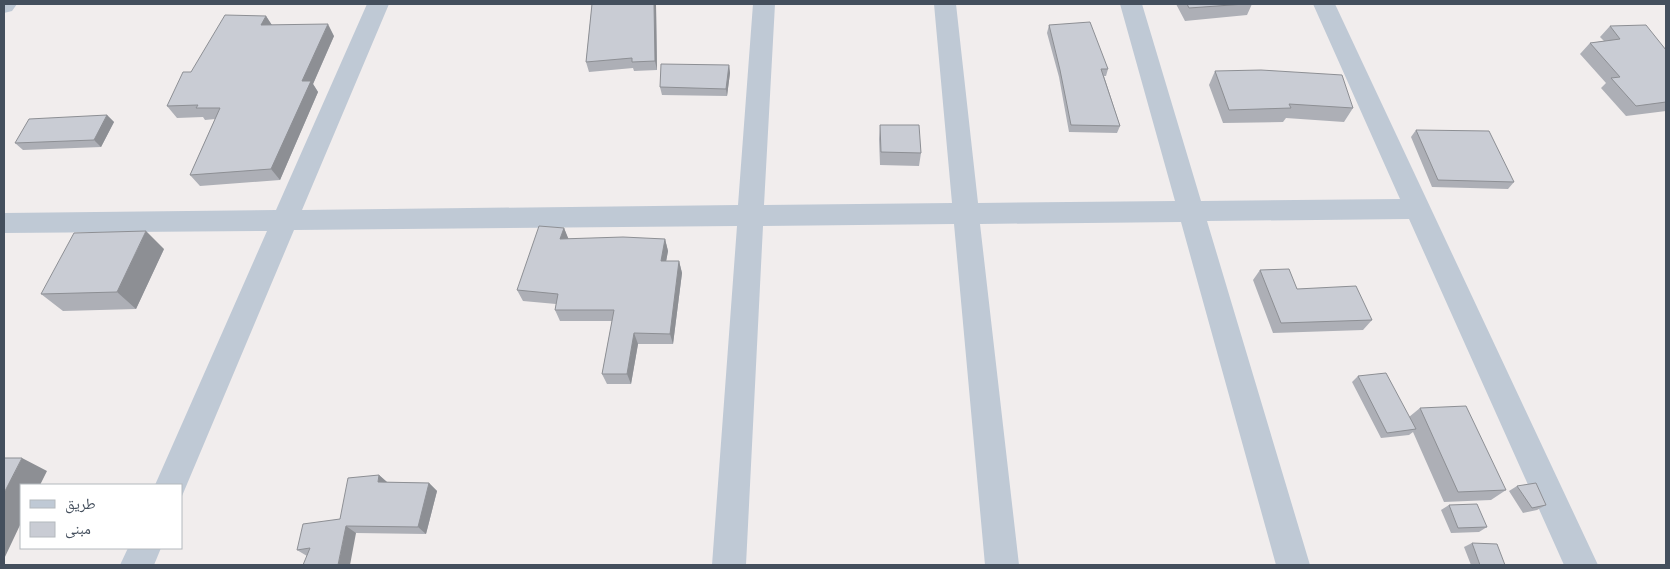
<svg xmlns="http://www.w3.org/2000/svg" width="1670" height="569" viewBox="0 0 1670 569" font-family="'PT Sans','Noto Naskh Arabic',sans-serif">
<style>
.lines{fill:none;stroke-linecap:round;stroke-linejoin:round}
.street{fill:#bfc9d5;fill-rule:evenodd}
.wall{fill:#adafb6}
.shaded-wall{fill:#8d8f94}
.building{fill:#c9ccd4;stroke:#8d8f94}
</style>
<rect width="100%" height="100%" fill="#f1eded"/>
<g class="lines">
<!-- street -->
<path class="street" d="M4,4H17L12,11L4,13Z
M367,4H389L302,210L738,205L753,4H775L764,205L952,203L934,4H956L978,203L1175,201L1120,4H1142L1201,201L1400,199L1313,4H1335L1598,565H1564L1409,219L1207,221L1310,565H1276L1181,222L980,224L1019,565H985L954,224L763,226L746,565H712L737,226L294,230L182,496L181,485H155L267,231L4,233V213L276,210Z
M128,548H161L154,565H120Z"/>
</g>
<!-- wall -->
<path class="wall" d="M592,4H662V5H656L657,70L634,71L633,68L589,72L586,62Z
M1176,4H1252L1247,15L1185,21Z
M266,16L272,25L334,36L313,84L318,92L280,180L200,186L190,175L215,119L205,120L203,117L177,118L167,106L191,72Z
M1049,25L1108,69L1106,76H1104L1120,126L1117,133L1069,132L1059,77L1047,33Z
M1610,26L1666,50V111L1626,116L1601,88L1606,83L1580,54L1590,43L1604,41L1600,37Z
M729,65L730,73L727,96L662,95L660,87Z
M1215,71L1353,108L1344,122L1286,118L1283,122L1223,123L1209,85Z
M107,115L114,122L101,147L23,150L15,143Z
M880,125L921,153L919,166L880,165L879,139Z
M1416,130L1514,182L1508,189L1432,187L1411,137Z
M564,228L568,239H665L668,251L666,261H679L682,273L673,344H638L631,384H607L602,374L612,321H560L555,310L556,304L523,301L517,290Z
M164,249L136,309L63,311L41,294Z
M1260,270L1297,289L1372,320L1363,330L1273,333L1253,280Z
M1358,376L1409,417L1420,408L1506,490L1491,500L1444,502L1413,432L1409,435L1381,438L1352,382Z
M379,475L387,482L429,483L437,491L426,534L356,533L307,556L297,550L340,519Z
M1517,486L1546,505L1537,510L1523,513L1509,491Z
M1449,505L1487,527L1479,532L1451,533L1441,510Z
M1472,543L1505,565H1471L1464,547Z"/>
<!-- shaded-wall -->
<path class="shaded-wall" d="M654,4H655L656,5L657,70L655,61Z
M266,16L273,27L261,25Z
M328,24L334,36L313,84L318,92L280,180L271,169L302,81Z
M729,65L730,73L727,96L726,89Z
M107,115L114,122L101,147L94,140Z
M564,228L569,240L560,239Z
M146,231L164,249L136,309L117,292Z
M665,239L668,251L664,273L661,261Z
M679,261L682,273L673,344L670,334Z
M634,333L638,344L631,384L627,374Z
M22,458L47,471L40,485H21V523L4,559V493Z
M379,475L388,483L378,482Z
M429,483L437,491L426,534L418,527Z
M346,526L356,533L350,565H338Z"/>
<!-- building -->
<path class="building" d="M592,4H654L655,61L632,62V58L586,62Z
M1187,4H1245L1189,8Z
M225,15L266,16L261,25L328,24L302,81H311L271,169L190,175L220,108H196L198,105L167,106L183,72H191Z
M1090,22L1108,69H1101L1120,126L1071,125L1060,70L1049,25Z
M1646,25L1666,50V102L1636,106L1611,78L1620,77L1590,43L1620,39L1610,26Z
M661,64L729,65L726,89L660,87Z
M1261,70L1342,75L1353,108L1289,104L1291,108L1229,110L1215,71Z
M107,115L94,140L15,143L29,119Z
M880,125H919L921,153L881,152Z
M1416,130L1489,131L1514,182L1438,180Z
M539,226L564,228L560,239L623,237L665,239L661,261H679L670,334L634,333L627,374H602L614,310H555L558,294L517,290Z
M146,231L117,292L41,294L74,233Z
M1289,269L1297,289L1356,286L1372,320L1281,323L1260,270Z
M1386,373L1416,429L1387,433L1358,376Z
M1466,406L1506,490L1458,492L1420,408Z
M4,458H22L4,493Z
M379,475L378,482L429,483L418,527L346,526L338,565H303L310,548L297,550L303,524L340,519L348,478Z
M1536,483L1546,505L1532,508L1517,486Z
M1477,504L1487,527L1458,528L1449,505Z
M1472,543L1497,544L1505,565H1480Z"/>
<!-- border -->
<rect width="1670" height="569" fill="none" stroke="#444f5d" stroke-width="10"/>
<!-- legend -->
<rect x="20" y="484" width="162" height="65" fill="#ffffff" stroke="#b4b9be"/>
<rect x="30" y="500" width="25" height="8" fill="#bfc9d5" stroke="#b4b9be"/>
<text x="65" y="509" font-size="15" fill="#444f5d">طريق</text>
<rect x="30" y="522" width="25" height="15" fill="#c9ccd4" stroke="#b4b9be"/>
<text x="65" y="534" font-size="15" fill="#444f5d">مبنى</text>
</svg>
